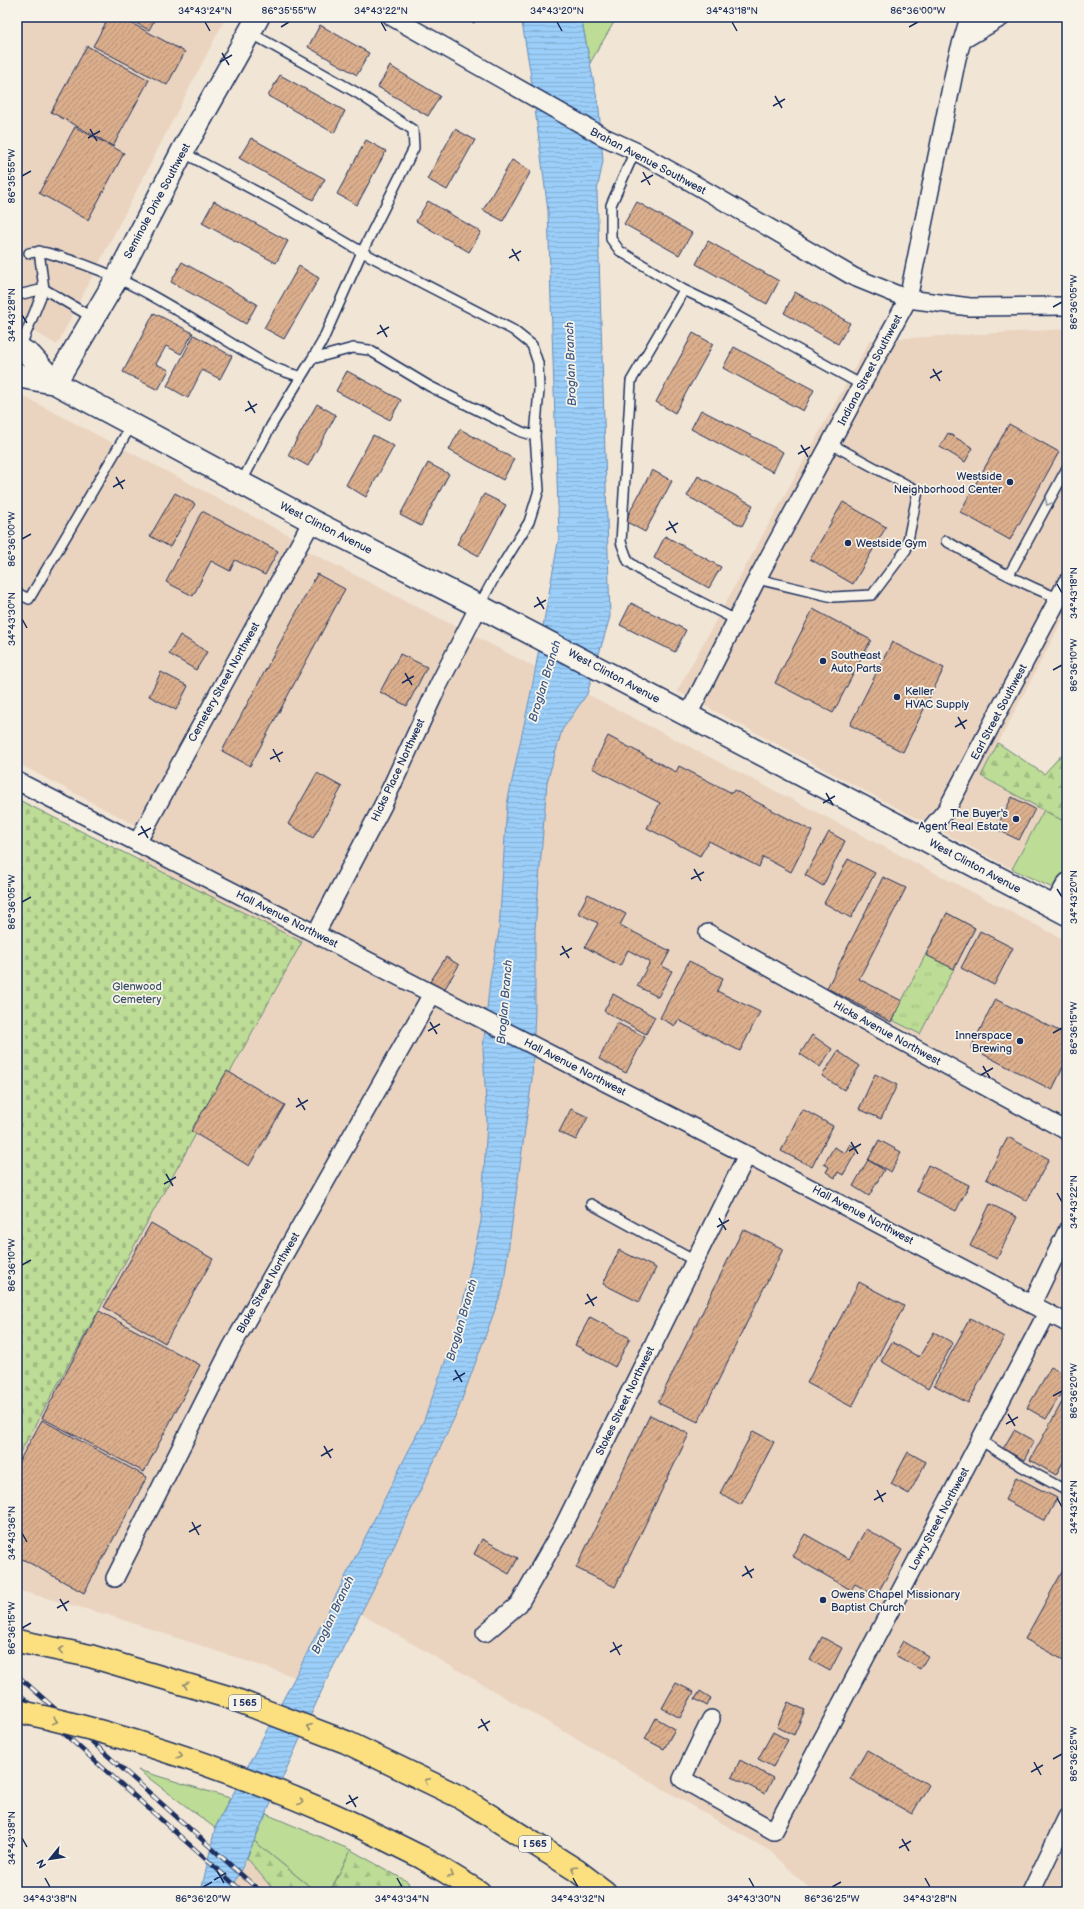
<svg xmlns="http://www.w3.org/2000/svg" width="1084" height="1909" viewBox="0 0 1084 1909" font-family="'Balsamiq Sans',sans-serif">
<style>
.built{fill:#ead4c0}
.grass{fill:#bddc95;stroke:#6c867a}
.forest{fill:url(#forest-firs);stroke:#6c867a}
.cemetery{fill:url(#cemetery-stones);stroke:#6c867a}
.park{fill:url(#park-tufts);stroke:#6c867a}
.water{fill:url(#water-rules);stroke:#688eba}
.building{fill:url(#building-hatch);stroke:#1b2f5e}
.lines{fill:none;stroke-linecap:round;stroke-linejoin:round}
.lane-casing{stroke:#1b2f5e;stroke-width:12}
.street-casing{stroke:#1b2f5e;stroke-width:20}
.secondary-casing{stroke:#1b2f5e;stroke-width:25}
.highway-casing{stroke:#1b2f5e;stroke-width:25}
.lane{stroke:#f7f3e8;stroke-width:9}
.street{stroke:#f7f3e8;stroke-width:17}
.secondary{stroke:#f7f3e8;stroke-width:22}
.highway{stroke:#fce080;stroke-width:22}
.rail-casing{stroke:#1b2f5e;stroke-width:4.5}
.rail{stroke:#f7f3e8;stroke-width:3;stroke-dasharray:9;stroke-linecap:butt}
.highway-bridge-casing{stroke:#1b2f5e;stroke-width:25;stroke-linecap:butt}
.highway-bridge{stroke:#fce080;stroke-width:22}
.oneway{stroke:#8991a3}
.oneway2{stroke:#8c886f}
.ticks{fill:none;stroke:#1b2f5e;stroke-width:1.5}
.poi-dot{fill:#1b2f5e;stroke:#f7f3e8;stroke-width:1.5}
.labels{text-anchor:middle;dominant-baseline:central;stroke-width:3.5;stroke-linejoin:round;paint-order:stroke}
.shield{fill:#f7f3e8;stroke:#5d6a87;stroke-width:1}
.shield-label{font-size:10px;font-weight:bold;fill:#1b2f5e}
.street-label{font-size:11px;fill:#1b2f5e;stroke:#f7f3e8}
.poi-label{font-size:11px;fill:#1b2f5e;stroke:#f7f3e8;text-anchor:start}
.park-label{font-size:11px;fill:#3b5269;stroke:#f7f3e8}
.water-label{font-size:12px;font-style:italic;fill:#3b5784;stroke:#f7f3e8}
.neatline{fill:none;stroke:#1b2f5e;stroke-width:1.5}
.ticks-label{font-size:10px;text-anchor:middle;fill:#1b2f5e}
</style>
<defs>
<pattern id="forest-firs" width="22" height="20" patternUnits="userSpaceOnUse"><rect width="22" height="20" fill="#bddc95"/><path d="M5 1l3.5 6h-7zM16 11l3.5 6h-7z" fill="#a2bd83"/></pattern>
<pattern id="cemetery-stones" width="16" height="16" patternUnits="userSpaceOnUse"><rect width="16" height="16" fill="#bddc95"/><path d="M2 7V4a2 2 0 0 1 4 0v3zM10 15v-3a2 2 0 0 1 4 0v3z" fill="#a2bd83"/></pattern>
<pattern id="park-tufts" width="24" height="20" patternUnits="userSpaceOnUse"><rect width="24" height="20" fill="#bddc95"/><path d="M3 7l-1-3M5 7V3M7 7l1-3M15 17l-1-3M17 17v-4M19 17l1-3" fill="none" stroke="#a2bd83"/></pattern>
<pattern id="water-rules" width="6" height="5" patternUnits="userSpaceOnUse"><rect width="6" height="5" fill="#9bcef8"/><path d="M0 2.5h6" fill="none" stroke="#85b1d7"/></pattern>
<pattern id="building-hatch" width="6" height="6" patternUnits="userSpaceOnUse"><rect width="6" height="6" fill="#dbae8c"/><path d="M-1 1l2-2M0 6l6-6M5 7l2-2" fill="none" stroke="#b18e76"/></pattern>
</defs>
<rect width="100%" height="100%" fill="#f1e5d6"/>
<filter id="ink" filterUnits="userSpaceOnUse"><feTurbulence type="fractalNoise" baseFrequency=".025" numOctaves="2"/><feDisplacementMap in="SourceGraphic" scale="8" xChannelSelector="R" yChannelSelector="G"/><feConvolveMatrix kernelMatrix="1 2 1 2 8 2 1 2 1" color-interpolation-filters="sRGB"/></filter>
<g filter="url(#ink)">
<!-- built -->
<path class="built" d="M17,17H226L57,345L17,321Z
M1067,329V611L981,776L1044,810L1012,869L677,691L870,340Z
M17,393L296,539L135,825L17,763Z
M306,550L535,667L507,804L499,931L490,979L483,1049L487,1122L481,1221L457,1329L424,1420L295,1677L108,1615L17,1590V1458L302,942L138,860Z
M587,694L1067,941V1892H813L770,1851L361,1614L458,1410L503,1288L532,1079L535,1010V929L547,782L562,730Z
M247,1858L275,1892H231Z"/>
<!-- grass -->
<path class="grass" d="M581,17H617L590,63Z
M1044,810L1067,823V880L1061,892L1012,869Z
M138,1770L230,1798L215,1828Z
M266,1814L351,1850L330,1892L314,1890L254,1841Z"/>
<!-- forest -->
<path class="forest" d="M998,743L1044,774L1067,749V823L981,776Z
M254,1841L314,1890L327,1892H275L247,1858Z
M351,1850L408,1882L411,1892H330Z"/>
<!-- cemetery -->
<path class="cemetery" d="M17,799L302,942L17,1458Z"/>
<!-- park -->
<path class="park" d="M947,913L975,928L920,1034L892,1020Z"/>
<!-- water -->
<path class="water" d="M521,17H581L599,109L603,161L597,191L610,617L587,694L562,730L547,782L535,929V1010L532,1079L503,1288L458,1410L381,1574L327,1679L231,1892H201L215,1828L295,1677L424,1420L457,1329L481,1221L487,1122L483,1049L490,979L499,931L507,804L533,682L559,537L548,211L530,70Z"/>
<!-- building -->
<path class="building" d="M109,17H120L185,52L167,85L93,46Z
M125,17H156L149,30Z
M464,17H477L474,23Z
M320,25L369,53L357,75L308,47Z
M87,46L149,80L113,146L51,112Z
M390,66L440,96L428,116L378,87Z
M280,75L345,111L334,133L268,96Z
M75,127L124,153L88,220L39,193Z
M455,129L475,140L447,190L427,179Z
M251,138L325,179L313,200L239,158Z
M366,140L386,151L357,205L337,194Z
M512,160L531,171L503,221L483,210Z
M214,201L288,241L276,263L202,223Z
M428,201L481,232L469,252L416,221Z
M637,202L692,233L679,255L624,224Z
M708,241L779,281L767,304L696,264Z
M182,262L257,304L246,324L171,282Z
M299,266L319,278L284,339L264,328Z
M795,292L850,323L838,344L784,313Z
M154,313L193,333L181,354L166,346L156,364L169,370L158,390L123,372Z
M693,333L713,344L675,413L656,402Z
M194,335L232,356L220,379L202,370L188,398L167,386Z
M734,347L814,390L803,411L723,368Z
M347,371L401,400L390,420L336,391Z
M317,404L336,415L308,466L288,455Z
M701,410L783,452L773,472L691,429Z
M1009,424L1059,452L1010,540L960,512Z
M460,429L514,459L503,480L449,450Z
M948,433L973,448L965,462L940,447Z
M373,435L394,446L366,497L346,485Z
M428,463L449,474L421,526L400,515Z
M652,470L672,481L645,532L625,521Z
M698,476L753,505L742,526L687,496Z
M175,493L195,504L170,547L150,536Z
M484,494L506,505L479,556L457,544Z
M843,502L886,527L853,584L810,559Z
M202,511L278,551L265,575L235,560L230,571L211,561L193,596L166,582Z
M665,536L721,567L709,588L654,558Z
M317,574L345,589L250,766L222,751Z
M631,603L686,630L675,652L620,625Z
M813,609L871,640L833,713L775,683Z
M180,635L207,652L196,670L169,654Z
M892,642L944,668L903,752L850,725Z
M400,654L427,667L407,706L380,692Z
M161,672L188,686L176,710L149,696Z
M608,736L676,772L679,766L732,793L734,790L812,831L791,872L763,857L759,867L709,841L700,856L647,828L660,803L592,768Z
M317,773L342,787L313,838L288,824Z
M1012,797L1035,809L1019,840L996,829Z
M829,832L845,841L823,886L805,875Z
M848,859L875,873L851,918L824,903Z
M883,877L906,888L859,979L902,1001L891,1022L827,988Z
M588,894L626,914L620,925L670,951L662,966L672,971L658,997L637,986L650,962L628,950L620,966L585,947L598,923L578,913Z
M947,913L975,928L954,969L926,955Z
M980,931L1013,948L994,985L961,968Z
M446,957L459,965L444,990L430,982Z
M689,961L723,978L717,991L760,1012L740,1051L678,1020L675,1026L660,1018Z
M613,994L655,1017L646,1034L604,1011Z
M995,999L1067,1035V1059L1052,1090L971,1048Z
M617,1023L645,1037L626,1073L599,1059Z
M812,1035L832,1049L820,1067L800,1054Z
M838,1051L860,1066L844,1090L822,1076Z
M227,1071L285,1105L249,1166L191,1131Z
M875,1074L897,1085L881,1119L859,1109Z
M571,1109L588,1117L576,1140L559,1132Z
M802,1109L833,1126L812,1167L781,1151Z
M1008,1137L1049,1159L1027,1201L986,1179Z
M879,1140L901,1152L891,1172L868,1160Z
M850,1144L858,1149L843,1175L838,1172L835,1178L826,1172L829,1167L824,1164L834,1147L845,1153Z
M868,1160L884,1170L869,1196L853,1186Z
M928,1165L969,1185L956,1211L916,1191Z
M990,1204L1017,1217L997,1259L970,1246Z
M151,1223L213,1259L165,1343L104,1307Z
M743,1229L783,1249L698,1422L658,1403Z
M619,1250L656,1268L639,1302L603,1284Z
M859,1282L904,1306L852,1407L807,1383Z
M99,1311L200,1365L144,1472L42,1418Z
M590,1317L630,1338L615,1367L575,1345Z
M970,1318L1004,1337L968,1403L934,1385Z
M934,1332L953,1343L928,1389L881,1361L892,1342L919,1357Z
M1051,1367L1067,1376V1383L1046,1419L1027,1408Z
M1066,1395L1067,1455L1056,1475L1030,1460Z
M650,1415L689,1434L615,1587L576,1568Z
M42,1420L147,1477L84,1593L17,1556V1465Z
M1014,1430L1034,1441L1024,1460L1003,1449Z
M753,1431L774,1442L741,1505L720,1493Z
M908,1452L926,1462L909,1494L891,1484Z
M1016,1477L1057,1498L1045,1521L1005,1500Z
M866,1529L902,1550L876,1596L855,1584L851,1590L792,1556L805,1534L849,1559Z
M482,1539L518,1558L509,1574L474,1554Z
M1067,1563V1662L1025,1639Z
M822,1637L842,1648L830,1671L810,1660Z
M903,1641L928,1656L920,1669L895,1655Z
M676,1683L694,1692L680,1718L662,1708Z
M700,1691L711,1698L707,1706L695,1699Z
M788,1702L805,1710L794,1735L777,1727Z
M656,1718L675,1729L664,1749L645,1739Z
M773,1732L788,1740L773,1767L758,1759Z
M867,1750L929,1785L912,1814L850,1779Z
M740,1760L773,1778L765,1794L732,1777Z"/>
<g class="lines">
<!-- lane casing -->
<g class="lane-casing">
<path id="lane" d="M249,32L359,94L413,130L414,148L362,252L322,342L312,359
M635,151L611,205V239L620,251L684,290L728,311L862,385
M182,152L280,204L362,252L513,330L532,345L538,363L539,390L535,436L539,490L529,522L493,580L479,606
M29,253C42,250 52,254 64,258C138,279 201,327 266,364C277,370 290,373 301,377
M684,290L631,381L621,542L628,561L644,573L736,620
M17,294L18,295L44,289L93,318
M20,348L44,289L39,251
M241,483L271,426L312,359L353,348L369,350L429,386L522,432L535,436
M946,541C983,562 1019,583 1058,598
M1009,575L1067,468
M757,579L833,597L872,595L906,550L918,491L831,444
M17,593L29,599L132,424
M591,1204L695,1261
M980,1440L1021,1466L1067,1491"/>
</g>
<!-- street casing -->
<g class="street-casing">
<path id="street" d="M392,17L604,137L635,151L689,181L854,277L908,299L970,307L1067,306
M963,40L1002,17
M688,715L757,579L908,299L957,58L968,21L967,17
M17,781L747,1155L1067,1323
M923,838L947,809L1067,582
M137,843L312,521
M1052,907L1067,882
M316,933L383,805L438,686L479,606
M708,933L865,1021L1067,1131
M1032,1304L1067,1231
M115,1578L231,1348L432,994
M485,1633L519,1604L563,1527L747,1155
M711,1719L682,1779L774,1831L1047,1313
M1031,1892L1067,1817"/>
</g>
<!-- secondary casing -->
<g class="secondary-casing">
<path id="secondary" d="M17,347L31,356L55,383
M17,374L22,377L55,383L312,521L479,606L1067,914
M55,383L117,278L182,152L258,17"/>
</g>
<!-- highway casing -->
<g class="highway-casing">
<path id="highway" d="M17,1641L90,1656L231,1698L346,1742L462,1798L576,1870L605,1892
M423,1858L479,1892"/>
</g>
<!-- lane -->
<use href="#lane" class="lane"/>
<!-- street -->
<use href="#street" class="street"/>
<!-- secondary -->
<use href="#secondary" class="secondary"/>
<!-- highway -->
<use href="#highway" class="highway"/>
<!-- rail casing -->
<g class="rail-casing">
<path id="rail" d="M17,1675L261,1892
M17,1692L243,1892"/>
</g>
<!-- rail -->
<use href="#rail" class="rail"/>
<!-- highway-bridge casing -->
<g class="highway-bridge-casing">
<path id="highway-bridge" d="M17,1711C125,1734 230,1770 330,1813C362,1827 392,1843 423,1858"/>
</g>
<!-- highway-bridge -->
<use href="#highway-bridge" class="highway-bridge"/>
</g>
<!-- one-way arrows -->
<defs><path id="oneway-chevron" d="M-2-3.5L2.5 0L-2 3.5" fill="none" stroke-width="1.6" stroke-linecap="round" stroke-linejoin="round"/></defs>
<use class="oneway" href="#oneway-chevron" transform="translate(1048 503) rotate(118)"/>
<g class="oneway2">
<use href="#oneway-chevron" transform="translate(61 1650) rotate(-168)"/>
<use href="#oneway-chevron" transform="translate(186 1685) rotate(-163)"/>
<use href="#oneway-chevron" transform="translate(55 1721) rotate(15)"/>
<use href="#oneway-chevron" transform="translate(309 1727) rotate(-158)"/>
<use href="#oneway-chevron" transform="translate(180 1755) rotate(17)"/>
<use href="#oneway-chevron" transform="translate(427 1781) rotate(-154)"/>
<use href="#oneway-chevron" transform="translate(301 1802) rotate(22)"/>
<use href="#oneway-chevron" transform="translate(574 1869) rotate(-146)"/>
<use href="#oneway-chevron" transform="translate(451 1875) rotate(31)"/>
</g>
</g>
<!-- ticks -->
<path class="ticks" d="M205,22L210,31M381,22L386,31M557,22L562,31M732,22L737,31M281,27L289,22M909,27L918,22M222,53L229,65M220,62L232,55M775,96L782,108M773,106L785,99M90,129L97,141M88,138L100,131M643,172L650,185M22,176L31,171M641,182L653,175M512,249L519,261M509,258L521,251M1053,307L1062,302M22,315L27,323M380,325L387,337M377,334L389,327M933,369L940,381M930,378L942,371M248,401L255,413M245,411L257,404M801,445L808,457M798,454L810,447M116,477L123,489M113,487L125,480M669,521L676,533M666,530L678,523M22,539L31,534M1057,584L1062,593M537,597L544,609M534,607L546,600M22,619L27,628M1053,670L1062,665M405,673L412,685M402,683L414,676M958,717L965,729M955,727L967,720M273,749L280,762M270,759L283,752M826,793L833,805M823,803L835,796M141,826L148,838M138,835L151,828M694,869L701,881M691,879L704,872M1057,889L1062,897M22,902L31,897M562,946L569,958M560,955L572,948M430,1022L437,1034M428,1031L440,1024M1053,1033L1062,1028M983,1066L990,1078M981,1075L993,1068M298,1098L305,1110M296,1107L308,1100M851,1142L858,1154M849,1151L861,1144M166,1174L173,1186M164,1184L176,1177M1057,1193L1062,1202M719,1218L726,1230M717,1227L729,1220M22,1265L31,1260M587,1294L594,1306M585,1304L597,1297M455,1370L462,1382M453,1380L465,1373M1053,1396L1062,1391M1008,1414L1015,1426M1006,1424L1018,1417M324,1446L331,1458M321,1456L333,1449M877,1490L883,1502M1057,1498L1062,1507M874,1500L886,1493M192,1522L199,1535M189,1532L201,1525M22,1533L27,1542M745,1566L752,1578M742,1576L754,1569M60,1599L67,1611M57,1608L69,1601M22,1628L31,1623M613,1642L620,1655M610,1652L622,1645M481,1719L488,1731M478,1728L490,1721M1053,1759L1062,1754M1034,1762L1041,1775M1031,1772L1043,1765M349,1795L356,1807M346,1804L358,1797M22,1838L27,1847M902,1839L909,1851M899,1848L911,1841M217,1871L224,1883M45,1878L50,1887M397,1878L402,1887M573,1878L578,1887M749,1878L754,1887M925,1878L930,1887M214,1880L226,1873M203,1887L212,1882M832,1887L841,1882"/>
<!-- markers -->
<g class="poi-dot">
<circle cx="1010" cy="482" r="4"/>
<circle cx="848" cy="543" r="4"/>
<circle cx="823" cy="661" r="4"/>
<circle cx="897" cy="697" r="4"/>
<circle cx="1016" cy="819" r="4"/>
<circle cx="1020" cy="1041" r="4"/>
<circle cx="823" cy="1600" r="4"/>
</g>
<g class="labels">
<!-- shield labels -->
<g class="shield">
<rect x="229" y="1695" width="32" height="16" rx="3"/>
<rect x="519" y="1836" width="32" height="16" rx="3"/>
</g>
<g class="shield-label">
<text x="245" y="1703">I 565</text>
<text x="535" y="1844">I 565</text>
</g>
<!-- street labels -->
<g class="street-label">
<text transform="translate(648 161) rotate(28)">Brahan Avenue Southwest</text>
<text transform="translate(157 201) rotate(-62)">Seminole Drive Southwest</text>
<text transform="translate(870 370) rotate(-62)">Indiana Street Southwest</text>
<text transform="translate(326 528) rotate(27)">West Clinton Avenue</text>
<text transform="translate(614 676) rotate(28)">West Clinton Avenue</text>
<text transform="translate(224 682) rotate(-61)">Cemetery Street Northwest</text>
<text transform="translate(999 712) rotate(-62)">Earl Street Southwest</text>
<text transform="translate(398 770) rotate(-65)">Hicks Place Northwest</text>
<text transform="translate(975 866) rotate(28)">West Clinton Avenue</text>
<text transform="translate(287 919) rotate(27)">Hall Avenue Northwest</text>
<text transform="translate(887 1033) rotate(29)">Hicks Avenue Northwest</text>
<text transform="translate(575 1067) rotate(27)">Hall Avenue Northwest</text>
<text transform="translate(863 1215) rotate(28)">Hall Avenue Northwest</text>
<text transform="translate(268 1283) rotate(-60)">Blake Street Northwest</text>
<text transform="translate(625 1401) rotate(-64)">Stokes Street Northwest</text>
<text transform="translate(939 1519) rotate(-62)">Lowry Street Northwest</text>
</g>
<!-- poi labels -->
<g class="poi-label">
<text x="1002" y="476" text-anchor="end">Westside<tspan x="1002" dy="13">Neighborhood Center</tspan></text>
<text x="856" y="543">Westside Gym</text>
<text x="831" y="655">Southeast<tspan x="831" dy="13">Auto Parts</tspan></text>
<text x="905" y="691">Keller<tspan x="905" dy="13">HVAC Supply</tspan></text>
<text x="1008" y="813" text-anchor="end">The Buyer's<tspan x="1008" dy="13">Agent Real Estate</tspan></text>
<text x="1012" y="1035" text-anchor="end">Innerspace<tspan x="1012" dy="13">Brewing</tspan></text>
<text x="831" y="1594">Owens Chapel Missionary<tspan x="831" dy="13">Baptist Church</tspan></text>
</g>
<!-- park labels -->
<g class="park-label">
<text x="137" y="986">Glenwood<tspan x="137" dy="13">Cemetery</tspan></text>
</g>
<!-- water labels -->
<g class="water-label">
<text transform="translate(571 364) rotate(-92)">Broglan Branch</text>
<text transform="translate(545 681) rotate(-73)">Broglan Branch</text>
<text transform="translate(505 1002) rotate(-85)">Broglan Branch</text>
<text transform="translate(462 1320) rotate(-74)">Broglan Branch</text>
<text transform="translate(333 1615) rotate(-65)">Broglan Branch</text>
</g>
</g>
<!-- margin -->
<rect width="1084" height="1909" fill="none" stroke="#f7f3e8" stroke-width="44"/>
<!-- north arrow -->
<g transform="translate(50 1859) rotate(240)" stroke="#f7f3e8" stroke-width="3" paint-order="stroke">
<path d="M0-3L7 15L0 10L-7 15Z" fill="#1b2f5e"/>
<text y="-6" font-size="11" font-weight="bold" text-anchor="middle" fill="#1b2f5e">N</text>
</g>
<rect x="22" y="22" width="1040" height="1865" class="neatline"/>
<g class="ticks-label">
<text x="205" y="14">34°43'24"N</text>
<text x="289" y="14">86°35'55"W</text>
<text x="381" y="14">34°43'22"N</text>
<text x="557" y="14">34°43'20"N</text>
<text x="732" y="14">34°43'18"N</text>
<text x="918" y="14">86°36'00"W</text>
<text transform="translate(11 176) rotate(-90)" y="4">86°35'55"W</text>
<text transform="translate(1073 302) rotate(-90)" y="4">86°36'05"W</text>
<text transform="translate(11 315) rotate(-90)" y="4">34°43'28"N</text>
<text transform="translate(11 539) rotate(-90)" y="4">86°36'00"W</text>
<text transform="translate(1073 593) rotate(-90)" y="4">34°43'18"N</text>
<text transform="translate(11 619) rotate(-90)" y="4">34°43'30"N</text>
<text transform="translate(1073 665) rotate(-90)" y="4">86°36'10"W</text>
<text transform="translate(1073 897) rotate(-90)" y="4">34°43'20"N</text>
<text transform="translate(11 902) rotate(-90)" y="4">86°36'05"W</text>
<text transform="translate(1073 1028) rotate(-90)" y="4">86°36'15"W</text>
<text transform="translate(1073 1202) rotate(-90)" y="4">34°43'22"N</text>
<text transform="translate(11 1265) rotate(-90)" y="4">86°36'10"W</text>
<text transform="translate(1073 1391) rotate(-90)" y="4">86°36'20"W</text>
<text transform="translate(1073 1507) rotate(-90)" y="4">34°43'24"N</text>
<text transform="translate(11 1533) rotate(-90)" y="4">34°43'36"N</text>
<text transform="translate(11 1628) rotate(-90)" y="4">86°36'15"W</text>
<text transform="translate(1073 1754) rotate(-90)" y="4">86°36'25"W</text>
<text transform="translate(11 1838) rotate(-90)" y="4">34°43'38"N</text>
<text x="50" y="1902">34°43'38"N</text>
<text x="203" y="1902">86°36'20"W</text>
<text x="402" y="1902">34°43'34"N</text>
<text x="578" y="1902">34°43'32"N</text>
<text x="754" y="1902">34°43'30"N</text>
<text x="832" y="1902">86°36'25"W</text>
<text x="930" y="1902">34°43'28"N</text>
</g>
</svg>
